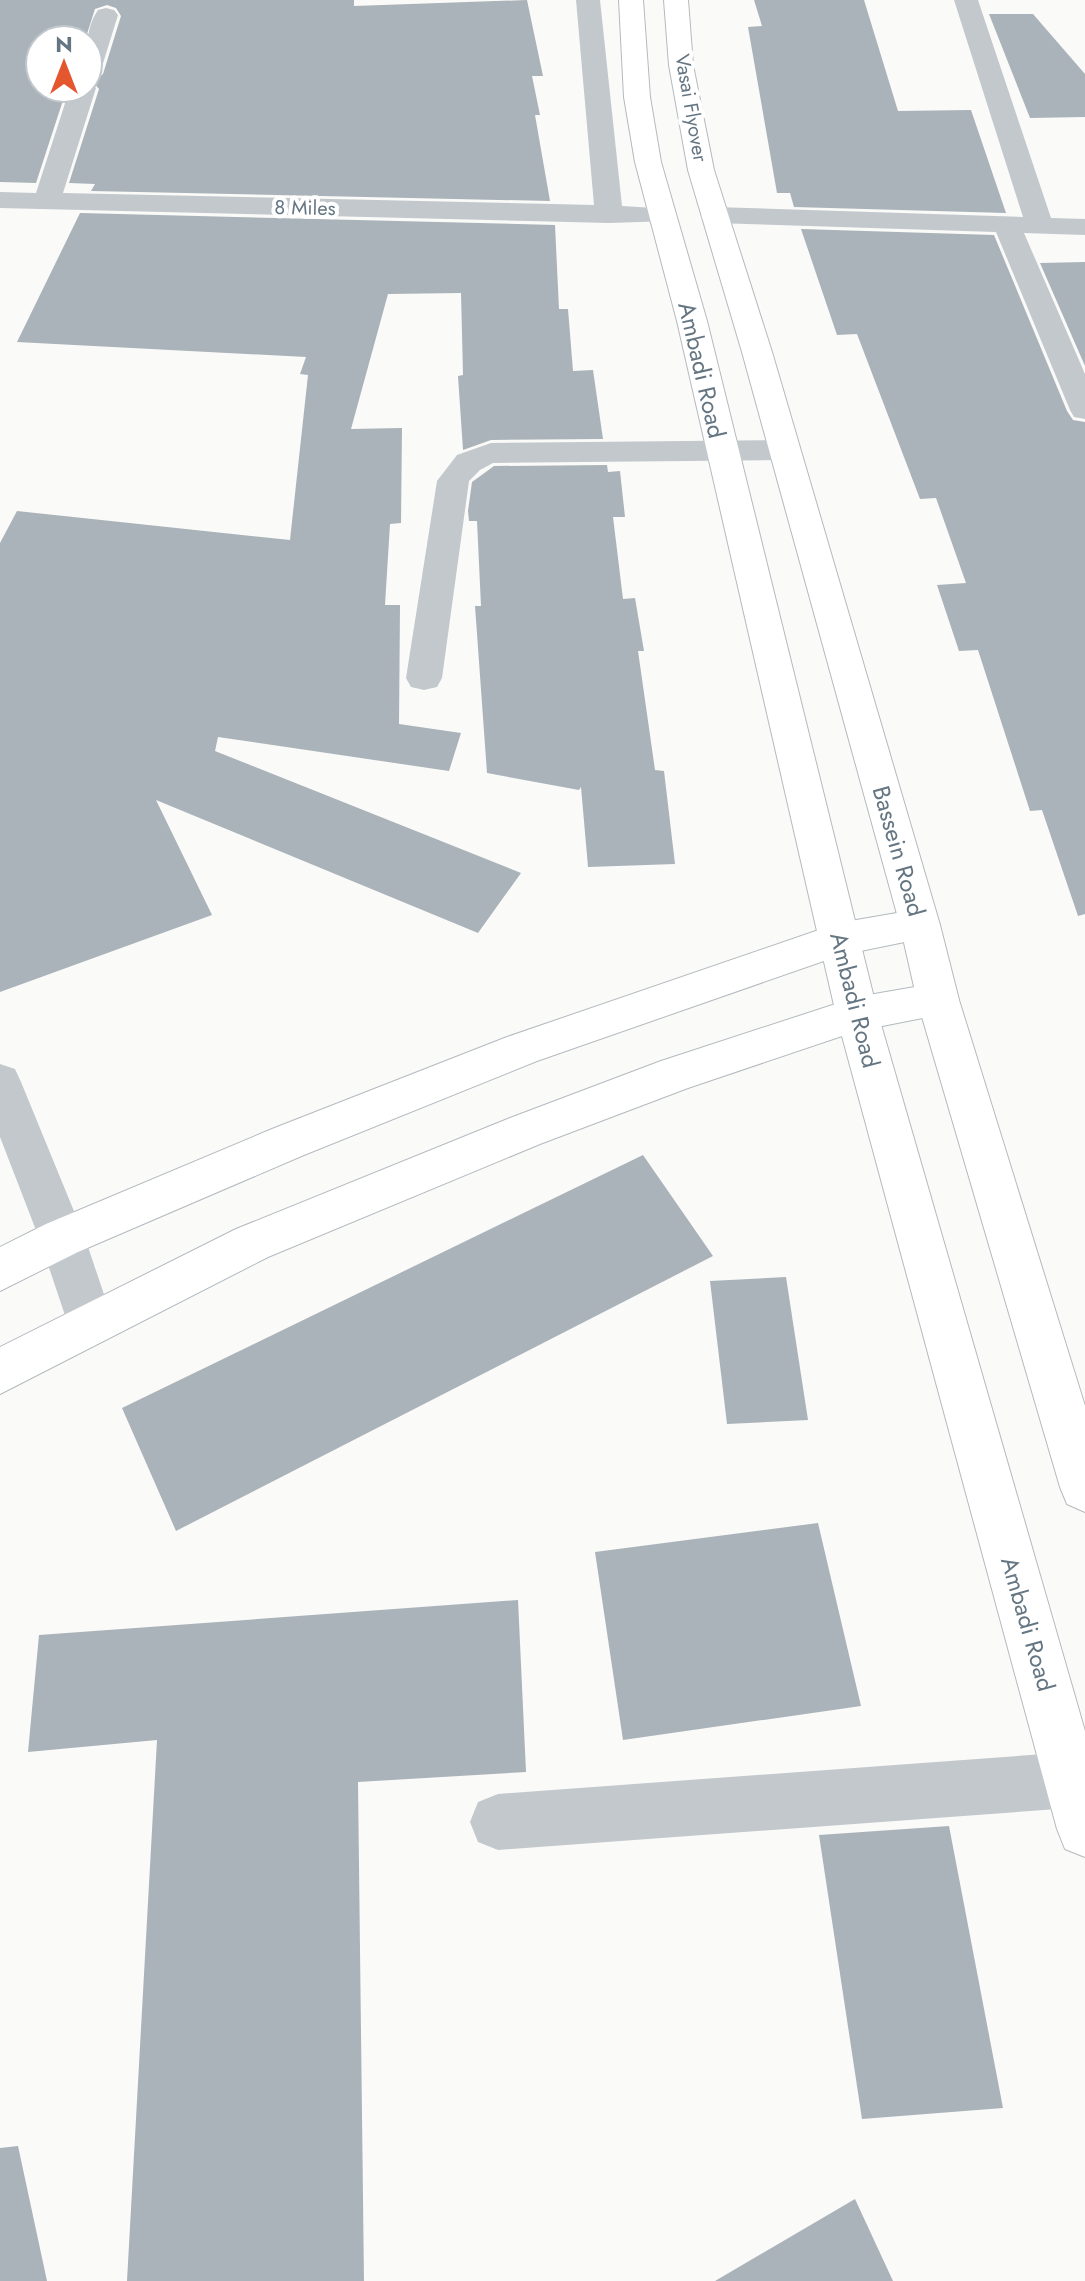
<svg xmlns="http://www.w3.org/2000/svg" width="1085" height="2281" viewBox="0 0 1085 2281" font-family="Jost,sans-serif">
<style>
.building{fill:#aab3b9}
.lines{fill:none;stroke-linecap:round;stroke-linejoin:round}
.secondary-casing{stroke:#b3babf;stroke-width:2}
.primary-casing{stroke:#b5babe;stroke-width:2}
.street{fill:#c3c8cc;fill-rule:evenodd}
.secondary{fill:#fff;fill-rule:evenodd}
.primary{fill:#fff;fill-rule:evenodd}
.labels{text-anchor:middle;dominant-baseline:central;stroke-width:8;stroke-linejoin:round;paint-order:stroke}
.far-street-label{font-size:20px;fill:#657683;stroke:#fff}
.street-label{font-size:24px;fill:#657683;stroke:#fff}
</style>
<rect width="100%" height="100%" fill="#fafaf8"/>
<!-- building -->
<path class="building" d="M0,0H354V6L527,0L543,76H532L540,115H535L550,201L91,191L95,184L69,183L99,89L93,82L103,74L121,16L116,8L107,5L95,9L85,40H40V88H67L36,183L0,182Z
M754,0H864L898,111L971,110L1006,213L794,207L790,193H777L748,27L762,26Z
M989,14H1033L1085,74V117L1030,118Z
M80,213L555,225L559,309H568L573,371L593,370L603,439L491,440L463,450L458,376L463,375L461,293L388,294L351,429L402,428L401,523L390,524L385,605H400L399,724L461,733L449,771L218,737L215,751L521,873L478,933L156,800L212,915L0,992V543L17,511L290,540L308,375L300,374L306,357L17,342Z
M801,229L994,235L1067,411L1073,420L1085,422V914L1078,916L1042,810L1030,811L978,650L959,651L937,585L966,583L936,498L920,499L857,334L837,335Z
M1085,262V366L1040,263Z
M607,465L608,472L620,471L625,517H613L623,599L635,598L644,651H638L655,770L664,771L675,864L588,867L581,787L579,790L487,773L475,606H481L477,521H469L468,511L472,482L494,466Z
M643,1155L713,1256L176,1531L122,1408Z
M786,1277L808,1420L727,1424L710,1281Z
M818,1523L861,1706L623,1740L595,1552Z
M518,1600L526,1772L358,1782L364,2281H127L157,1740L28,1752L39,1635Z
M949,1826L1003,2108L862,2119L819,1835Z
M18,2146L47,2281H0V2148Z
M855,2199L893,2281H715Z"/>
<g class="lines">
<!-- secondary casing -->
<g class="secondary-casing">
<path id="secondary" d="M920,909L934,914L940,925L934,936L841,955L537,1061L304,1155L78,1252L0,1291V1247L46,1224L272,1129L507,1037L839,923Z
M938,983L953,988L959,1000L953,1012L857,1031L688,1088L540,1144L268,1257L0,1394V1347L236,1229L510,1118L661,1061L857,997Z"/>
</g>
<!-- primary casing -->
<g class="primary-casing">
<path id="primary" d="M619,0H643L650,97L661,162L707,321L878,1014L1085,1731V1857L1065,1849L1057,1829L836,1014L677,321L635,162L624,97Z
M664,0H688L693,65L714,170L772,352L940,925L959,1000L1085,1406V1512L1067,1504L1060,1487L917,1000L900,925L742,352L688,170L669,65Z"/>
</g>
<!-- street -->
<path class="street" d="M576,0H600L622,206L671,209L675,215L671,221L609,223L0,208V192L36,193L70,88H88V82L96,88L63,193L594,205Z
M954,0H978L1051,218L1085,219V235L1024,233L1085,374V419L1074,417L1070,410L996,232L714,223L704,221L700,215L704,209L714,207L1023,217Z
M106,8L114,10L118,15L100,73L97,78L88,80C88,55 83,32 98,10Z
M784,440L795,443L800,450L795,457L784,460L493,463L480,470L469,481L442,678L437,687L424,690L411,687L406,678L437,481L457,455L491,443Z
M0,1064L15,1069L21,1082L85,1238L114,1324L107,1339L90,1346L73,1339L39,1238L0,1137Z
M1071,1752L1085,1758V1802L1071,1808L498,1850L478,1842L470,1822L478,1802L498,1794Z"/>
<!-- secondary -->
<use href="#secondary" class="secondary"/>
<!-- primary -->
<use href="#primary" class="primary"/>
</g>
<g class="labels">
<!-- far-street labels -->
<g class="far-street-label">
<text transform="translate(691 108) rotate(80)">Vasai Flyover</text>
<text transform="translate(305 208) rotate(1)">8 Miles</text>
</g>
<!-- street labels -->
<g class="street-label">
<text transform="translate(702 370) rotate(77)">Ambadi Road</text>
<text transform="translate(899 851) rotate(74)">Bassein Road</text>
<text transform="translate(855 1000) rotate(76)">Ambadi Road</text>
<text transform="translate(1028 1624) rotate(74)">Ambadi Road</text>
</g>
</g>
<!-- north arrow -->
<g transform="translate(64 64)"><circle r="38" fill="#ffffff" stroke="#c1c8cd" stroke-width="2"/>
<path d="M0-6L14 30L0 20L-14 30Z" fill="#e4572e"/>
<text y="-12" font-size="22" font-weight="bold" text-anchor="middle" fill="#657683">N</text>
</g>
</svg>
